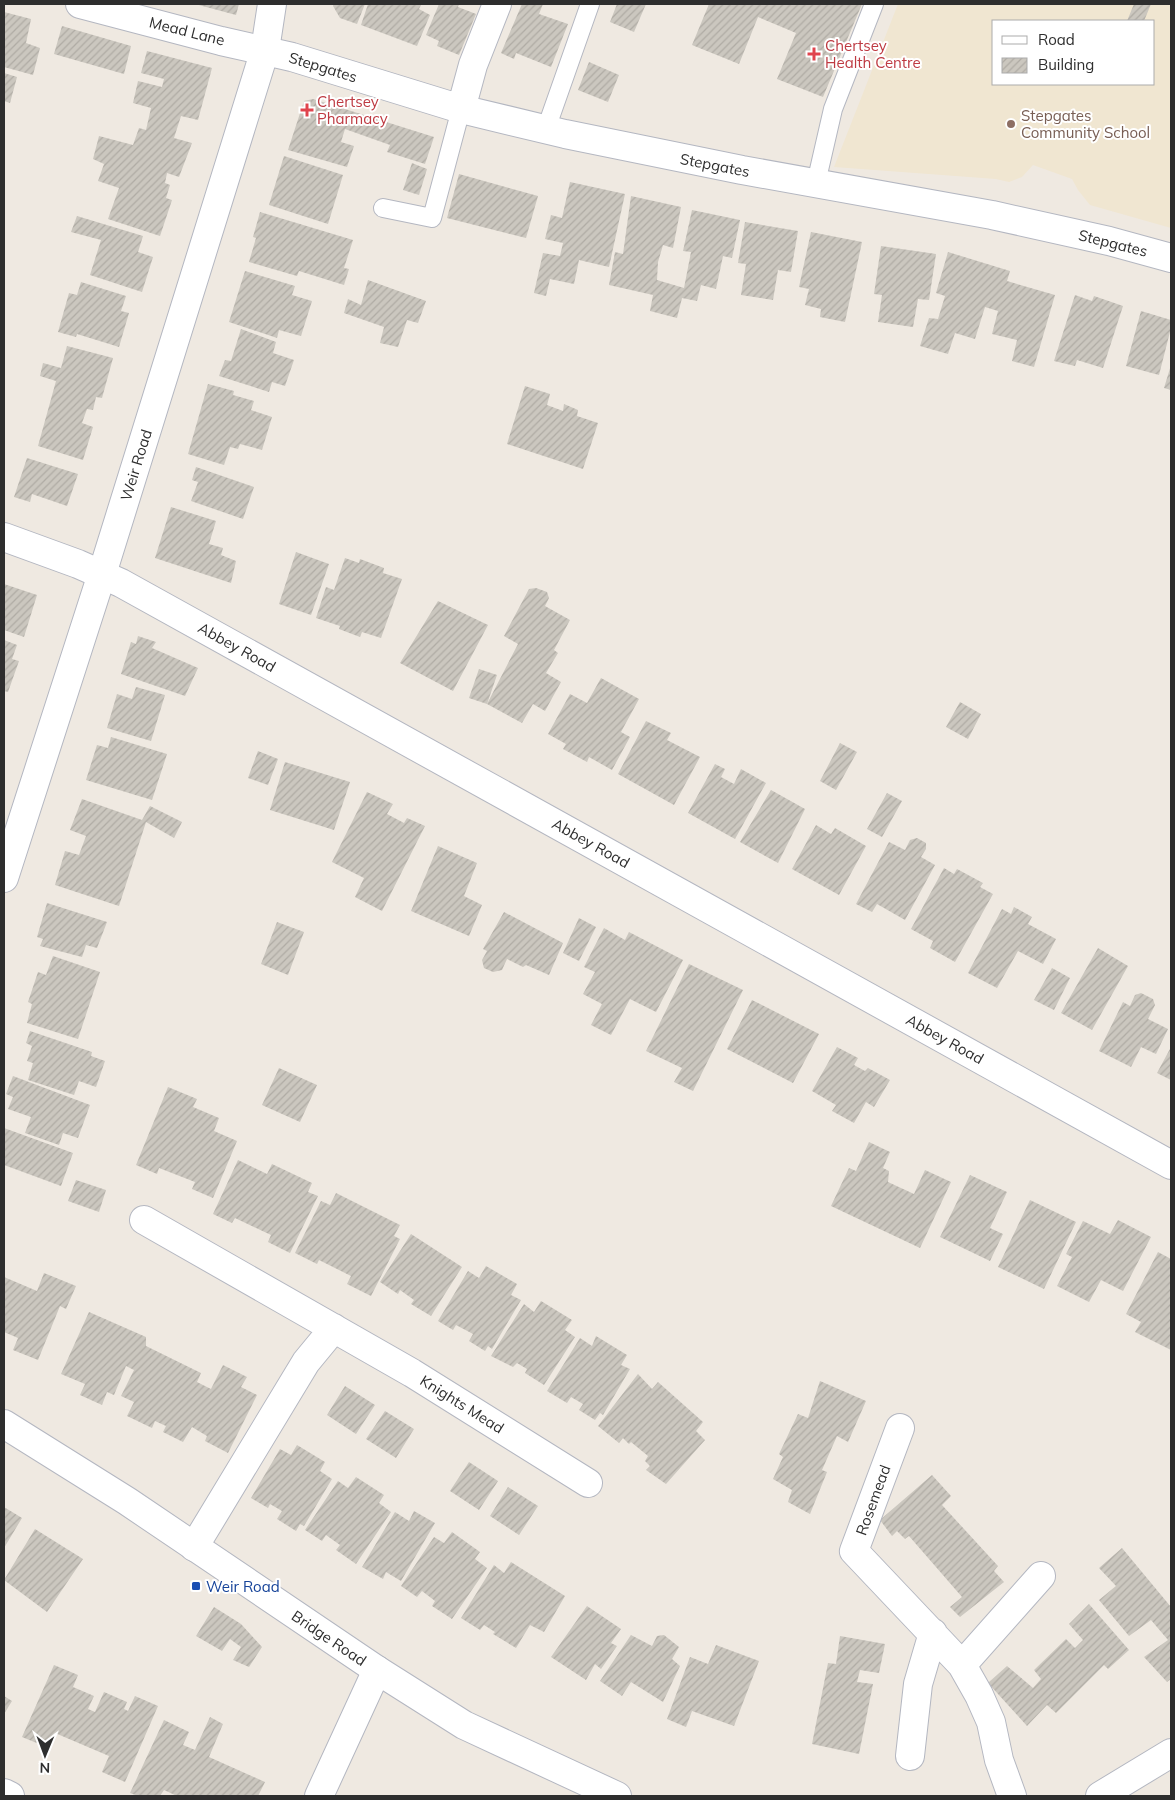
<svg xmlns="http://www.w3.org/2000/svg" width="1175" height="1800" viewBox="0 0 1175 1800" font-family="Mulish,sans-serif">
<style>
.education{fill:#f0e6d1;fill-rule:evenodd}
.building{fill:url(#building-hatch)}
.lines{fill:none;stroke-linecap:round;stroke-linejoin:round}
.service-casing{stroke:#b4b7c1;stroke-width:20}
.minor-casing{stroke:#b4b7c1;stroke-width:30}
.secondary-casing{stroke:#b4b7c1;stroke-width:30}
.service{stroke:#fff;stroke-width:18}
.minor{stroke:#fff;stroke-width:28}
.secondary{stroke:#fff;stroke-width:28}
.health-dot{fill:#e0444e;stroke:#fff;stroke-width:2}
.education-dot{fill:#8d6e63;stroke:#fff;stroke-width:2}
.transit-dot{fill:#1a4fb4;stroke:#fff;stroke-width:2}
.labels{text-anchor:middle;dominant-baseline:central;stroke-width:4;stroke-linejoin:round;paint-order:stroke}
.street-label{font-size:15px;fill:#2e2e2e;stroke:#fff}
.health-label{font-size:15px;fill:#be3a42;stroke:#fff;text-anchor:start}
.education-label{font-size:15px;fill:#785e54;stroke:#fff;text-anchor:start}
.transit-label{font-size:15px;fill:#164399;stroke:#fff;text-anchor:start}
</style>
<defs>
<pattern id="building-hatch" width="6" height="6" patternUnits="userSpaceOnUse" patternTransform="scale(1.25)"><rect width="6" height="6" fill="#cbc7bf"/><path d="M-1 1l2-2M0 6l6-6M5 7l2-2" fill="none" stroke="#afaba4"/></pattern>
</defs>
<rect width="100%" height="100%" fill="#efe9e1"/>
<!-- education -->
<path class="education" d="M898,4H1171V228L1090,205L1078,190L1072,179L1033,165L1022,177L1009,182L996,179L834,167ZM994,21H1154V84H994Z"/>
<!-- building -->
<path class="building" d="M195,4H239L236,15Z
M334,4H365L357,24L340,18L333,6Z
M368,4L421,5L419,9L430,15L417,46L361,25Z
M439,4H459L458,7L476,14L459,55L437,46L439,41L426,35Z
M522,4H543L539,14L568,24L551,67L516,53L514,59L501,53Z
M617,4H646L634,32L610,22Z
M709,4H862L823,97L777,79L796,33L758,17L739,64L692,45Z
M1134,4H1151L1144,21H1127Z
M4,12L31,19L26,43L40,48L33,75L4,67Z
M62,26L131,46L124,74L54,54Z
M147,51L212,68L198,120L181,116L174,138L192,143L179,177L167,173L165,183L170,185L166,198L172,200L160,236L108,219L119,188L98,181L104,164L93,159L99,136L133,145L139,128L146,130L151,108L133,103L138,81L162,87L164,79L141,73Z
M589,62L619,75L608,102L578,90Z
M4,73L17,77L10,103L4,101Z
M313,99L434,137L425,164L387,152L390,145L345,129L341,142L354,146L347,167L288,150L304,101Z
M284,156L343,175L328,224L269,205Z
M412,163L427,169L419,195L403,190Z
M459,174L538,196L526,238L447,218Z
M570,182L625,194L609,267L579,260L574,284L550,279L546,296L534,293L543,253L560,256L563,243L545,239L551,215L562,218Z
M631,196L681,207L673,248L663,245L658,262L657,280L684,288L691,252L683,251L692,210L740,220L732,258L723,256L716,289L701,285L697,301L682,298L677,318L650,311L653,295L609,285L615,252L623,254Z
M260,212L353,240L344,268L349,269L344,285L299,271L297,276L249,262L256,238L253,237Z
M77,216L143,236L138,252L153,257L142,292L90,275L101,240L71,232Z
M745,222L798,231L791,272L778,270L773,300L741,295L746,264L738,263Z
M811,232L862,242L845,322L820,317L821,309L805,305L809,289L799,287Z
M881,246L936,254L929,300L918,299L913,327L878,322L882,295L874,294Z
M948,252L1010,271L1007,281L1055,295L1034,367L1012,361L1017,340L992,334L998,311L985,307L975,339L955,333L948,354L920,346L929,318L938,319L945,296L936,293Z
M245,271L295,286L292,295L312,301L301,336L279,330L277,338L229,322Z
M368,280L426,301L418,323L407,320L398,347L380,343L384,327L344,313L348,299L361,305Z
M81,282L126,296L121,311L129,313L119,347L77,334L76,337L58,332L69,293L77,295Z
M1075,295L1092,301L1094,296L1123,306L1103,368L1077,360L1075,366L1054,361Z
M1141,311L1171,320V328L1159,375L1126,366Z
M241,329L276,342L273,353L294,360L285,386L272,382L269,392L219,376L225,360L231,361Z
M67,346L113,358L102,398L96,397L93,410L87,409L82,423L93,427L83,460L38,446L56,381L40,376L43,363L61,368Z
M1171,365V390L1164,388Z
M208,384L234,391L233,395L254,401L251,410L272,417L262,450L240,444L238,449L230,447L224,465L188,454Z
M525,386L550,394L547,405L563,411L564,404L578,410L577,416L598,423L583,469L507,444Z
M27,458L78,474L67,506L32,494L30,502L14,497Z
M196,467L254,487L243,519L191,501L198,482L192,480Z
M171,507L216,521L209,544L223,548L221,555L236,561L231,583L155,558Z
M296,552L329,564L311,615L279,604Z
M345,558L359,563L360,559L384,568L383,573L402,579L381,638L362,632L360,637L339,629L340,626L316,618L326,587L334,590Z
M4,584L37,595L24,637L4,630Z
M536,588L547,592L549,598L545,606L570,620L554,650L558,653L546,673L561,682L545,711L533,704L522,723L487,704L469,698L479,669L497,675L487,704L518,644L504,636L529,589Z
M438,601L488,625L453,691L400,663Z
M138,636L156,642L152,648L198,668L185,696L121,674L131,642L136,644Z
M4,640L17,645L12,659L19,661L8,692L4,691Z
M601,678L639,699L621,732L630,737L612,770L589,757L587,762L563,749L566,744L548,734L570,694L587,703Z
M136,687L165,695L151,741L107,728L117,694L132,699Z
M960,702L981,714L968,739L946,727Z
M646,721L671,733L667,740L700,757L674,805L618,774Z
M111,737L167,754L152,800L86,780L97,745L108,748Z
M840,743L857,752L836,790L820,781Z
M258,751L278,759L268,785L248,778Z
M285,762L350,782L334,830L270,810Z
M715,764L725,769L721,777L734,784L741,769L766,783L735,839L688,813Z
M771,790L805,809L778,863L740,842Z
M367,792L393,804L387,814L404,823L407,818L425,826L382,911L355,897L364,878L332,862Z
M887,793L902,801L882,837L867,829Z
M82,799L142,820L150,806L182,822L174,838L146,822L119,906L55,885L65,851L79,855L86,836L70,830Z
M816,825L831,834L835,828L866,846L839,895L792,869Z
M917,838L926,843V849L921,857L935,865L905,920L877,904L872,912L856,904L889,842L905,850L910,840Z
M438,846L477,863L464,896L482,905L469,936L411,911Z
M944,868L954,874L957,869L983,883L980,887L993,894L955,962L930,948L933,941L911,929Z
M47,903L107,922L97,948L86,945L82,957L40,946L43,939L37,937Z
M1014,907L1032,917L1028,924L1056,939L1043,964L1018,951L997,988L968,973L1002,909L1011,914Z
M504,912L563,943L549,975L526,965L523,967L507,959L502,970L493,972L484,968L482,960L487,951L483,949Z
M579,918L596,927L579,961L563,953Z
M277,922L304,932L288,975L261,964Z
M604,928L625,940L629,932L683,960L656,1012L630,999L611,1035L591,1025L602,1004L583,994L595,972L584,967Z
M1098,948L1128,966L1092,1030L1061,1013Z
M53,956L100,972L78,1039L27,1023L32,1004L28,1002L38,972L46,975Z
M689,964L743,990L693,1091L674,1082L682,1068L646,1051Z
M1052,968L1070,978L1054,1010L1034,1000Z
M1141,993L1153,999L1155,1005L1148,1019L1168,1029L1156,1054L1141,1047L1131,1067L1099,1051L1123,1002L1130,1006L1135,995Z
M752,1000L819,1034L793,1083L727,1049Z
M30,1031L92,1052L91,1056L105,1061L96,1087L79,1081L74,1095L28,1080L33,1063L27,1061L32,1046L26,1043Z
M837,1047L858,1058L854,1065L865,1071L868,1068L890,1080L874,1107L866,1102L854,1123L832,1111L836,1105L812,1091Z
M1171,1047V1080L1157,1073Z
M279,1068L317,1085L300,1122L262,1105Z
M13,1076L90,1105L78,1138L63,1133L59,1145L25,1133L31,1117L8,1109L13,1097L6,1094Z
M168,1087L197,1099L193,1107L219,1118L214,1131L237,1141L213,1198L192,1189L195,1182L159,1168L157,1174L136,1165Z
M4,1128L73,1153L61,1186L4,1165Z
M869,1142L890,1152L883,1168L889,1171L888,1182L914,1194L925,1170L951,1182L920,1248L831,1206L849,1168L856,1171Z
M238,1160L267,1174L272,1164L312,1183L308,1192L318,1196L290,1253L268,1242L271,1235L235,1218L232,1223L213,1214Z
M970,1175L1007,1192L990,1228L1003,1234L990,1261L940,1237Z
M76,1180L106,1190L99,1212L68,1201Z
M336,1193L400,1225L394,1236L400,1239L371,1296L347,1284L351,1276L319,1260L317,1264L295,1253L321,1201L330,1205Z
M1030,1200L1076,1222L1044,1289L998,1267Z
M1118,1220L1151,1237L1123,1291L1101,1280L1089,1302L1057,1286L1072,1257L1066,1254L1083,1221L1110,1234Z
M411,1234L462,1267L431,1316L411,1304L414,1300L400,1290L398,1294L380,1282Z
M1158,1252L1171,1259V1350L1135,1332L1141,1322L1126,1314Z
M486,1266L517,1284L511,1295L521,1300L492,1349L488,1346L485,1351L469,1341L473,1334L456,1325L453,1330L438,1321L468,1271L479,1278Z
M44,1273L76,1286L66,1309L60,1306L38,1360L13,1350L18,1338L4,1332V1277L37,1291Z
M541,1301L572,1320L565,1330L575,1337L544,1385L525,1373L527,1369L517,1363L513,1367L491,1356L524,1304L534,1312Z
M89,1312L146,1337V1346L201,1373L197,1382L211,1389L223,1365L247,1377L241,1387L257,1395L228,1453L205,1441L207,1436L192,1427L183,1442L163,1432L166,1426L155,1421L152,1428L127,1416L134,1402L121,1396L134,1370L126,1366L114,1395L107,1392L102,1405L80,1395L85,1384L61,1374Z
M596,1336L627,1355L621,1365L630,1369L603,1415L600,1413L595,1420L579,1410L583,1404L571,1397L567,1403L547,1391L580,1338L592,1346Z
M638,1374L652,1389L658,1382L703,1422L696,1431L705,1440L666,1484L646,1470L650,1466L645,1461L648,1456L631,1442L629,1444L623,1438L619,1443L598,1426Z
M820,1381L866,1401L848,1442L837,1436L822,1470L827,1472L810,1514L788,1502L792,1490L773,1479L783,1457L779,1454L798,1414L808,1418Z
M345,1386L375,1405L356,1434L327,1415Z
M385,1411L414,1429L396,1458L366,1439Z
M297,1445L325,1462L320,1471L332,1479L304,1526L300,1524L296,1531L277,1519L282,1511L270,1504L268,1508L251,1498L280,1449L291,1455Z
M469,1462L498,1481L479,1510L450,1491Z
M932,1475L951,1496L942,1505L998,1566L994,1571L1004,1582L960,1617L950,1607L962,1597L909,1536L905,1539L897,1531L892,1536L880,1520Z
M356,1477L384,1495L379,1503L391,1512L356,1564L336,1550L340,1545L326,1535L322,1541L305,1530L338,1481L348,1488Z
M508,1487L538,1506L519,1535L490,1516Z
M4,1507L22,1518L4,1548Z
M414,1511L435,1523L401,1581L386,1572L383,1579L362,1567L395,1512L409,1521Z
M35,1529L83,1559L47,1612L4,1580Z
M452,1532L480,1552L475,1559L487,1568L452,1619L432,1606L435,1601L422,1591L417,1597L401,1586L434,1537L444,1543Z
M1122,1548L1171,1607V1679L1167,1682L1144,1657L1168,1640L1151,1620L1129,1636L1099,1600L1116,1586L1099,1568Z
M511,1562L565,1596L544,1632L530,1625L516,1648L493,1634L495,1632L484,1625L480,1630L461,1618L494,1565L504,1573Z
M1089,1604L1129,1650L1108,1669L1104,1665L1056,1713L1047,1705L1027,1726L988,1683L1007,1666L1033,1688L1041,1679L1034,1670L1066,1639L1075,1648L1083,1640L1069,1624Z
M587,1606L621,1629L611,1643L617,1646L601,1669L595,1664L586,1680L551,1657Z
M214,1607L241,1624L262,1647L249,1667L233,1660L241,1647L230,1639L222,1651L196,1636Z
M631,1635L652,1646L657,1636L664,1635L679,1647L672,1659L680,1666L663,1702L631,1682L622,1696L600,1681Z
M840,1636L885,1644L879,1673L860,1670L857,1682L873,1684L859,1754L812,1744L828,1663L836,1664Z
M716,1645L759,1661L734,1726L692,1711L686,1727L667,1719L690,1657L708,1664Z
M54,1665L78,1675L73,1687L94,1696L88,1709L95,1712L104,1692L127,1702L124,1709L128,1711L135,1696L158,1706L125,1782L102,1772L109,1756L55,1733L49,1748L22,1737Z
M4,1696L12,1701L4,1714Z
M210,1717L223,1724L209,1757L265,1782L258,1796H177L164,1790L160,1796H138L130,1793L164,1720L189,1732L183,1745L195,1750Z"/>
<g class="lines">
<!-- service casing -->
<g class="service-casing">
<path id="service" d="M546,129L590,4
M816,183L833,109L874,4
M383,208L432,218L461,109"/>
</g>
<!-- minor casing -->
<g class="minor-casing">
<path id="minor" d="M80,4L221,41L292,57L461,109L565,134L742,170L992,215L1109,241L1171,258
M461,109L473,65L497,4
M4,537L78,564L121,583L1171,1165
M144,1220L412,1373L588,1483
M900,1428L854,1551L962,1665L979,1695L991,1722L999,1760L1012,1796
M194,1547L306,1362L334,1328
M962,1665L1041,1576
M910,1756L918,1684L933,1633
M4,1793L10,1796
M319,1796L377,1670"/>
</g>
<!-- secondary casing -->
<g class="secondary-casing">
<path id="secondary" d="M4,878L102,574L265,50L272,4
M4,1424L127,1501L377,1670L464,1725L617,1796
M1100,1796L1171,1753"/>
</g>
<!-- service -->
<use href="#service" class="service"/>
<!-- minor -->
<use href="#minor" class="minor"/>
<!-- secondary -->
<use href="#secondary" class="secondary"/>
</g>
<!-- markers -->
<g class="health-dot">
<path d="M811.5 46.5h5v5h5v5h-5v5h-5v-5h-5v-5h5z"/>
<path d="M304.5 102.5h5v5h5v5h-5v5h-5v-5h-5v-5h5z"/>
</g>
<circle class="education-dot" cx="1011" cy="124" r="5"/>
<rect class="transit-dot" x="191" y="1581" width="10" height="10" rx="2.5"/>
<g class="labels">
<!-- street labels -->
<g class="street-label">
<text transform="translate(187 31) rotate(14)">Mead Lane</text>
<text transform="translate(323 67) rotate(17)">Stepgates</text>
<text transform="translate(715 165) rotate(11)">Stepgates</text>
<text transform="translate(1113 243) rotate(14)">Stepgates</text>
<text transform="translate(136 465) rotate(-73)">Weir Road</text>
<text transform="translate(237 647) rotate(29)">Abbey Road</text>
<text transform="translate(591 843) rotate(29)">Abbey Road</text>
<text transform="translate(945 1039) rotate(29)">Abbey Road</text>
<text transform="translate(462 1404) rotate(32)">Knights Mead</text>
<text transform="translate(873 1500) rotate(-70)">Rosemead</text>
<text transform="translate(329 1638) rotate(34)">Bridge Road</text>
</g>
<!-- health labels -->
<g class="health-label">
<text x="825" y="45">Chertsey<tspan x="825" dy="17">Health Centre</tspan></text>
<text x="317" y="101">Chertsey<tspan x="317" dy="17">Pharmacy</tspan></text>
</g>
<!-- education labels -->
<g class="education-label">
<text x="1021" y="115">Stepgates<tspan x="1021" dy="17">Community School</tspan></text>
</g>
<!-- transit labels -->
<g class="transit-label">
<text x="206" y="1586">Weir Road</text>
</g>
</g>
<!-- border -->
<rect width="1175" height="1800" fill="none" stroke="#2e2e2e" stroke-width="10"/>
<!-- legend -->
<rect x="992" y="20" width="162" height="65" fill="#ffffff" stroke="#ababab"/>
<rect x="1002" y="36" width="25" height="8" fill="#ffffff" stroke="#ababab"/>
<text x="1038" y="45" font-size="15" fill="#2e2e2e">Road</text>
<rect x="1002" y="58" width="25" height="15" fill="url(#building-hatch)" stroke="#ababab"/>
<text x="1038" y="70" font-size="15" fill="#2e2e2e">Building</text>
<!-- north arrow -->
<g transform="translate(45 1755) rotate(181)" stroke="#ffffff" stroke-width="4" paint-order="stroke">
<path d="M0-4L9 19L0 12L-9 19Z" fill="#2e2e2e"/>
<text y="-8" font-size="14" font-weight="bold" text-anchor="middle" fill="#2e2e2e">N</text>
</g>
</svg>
